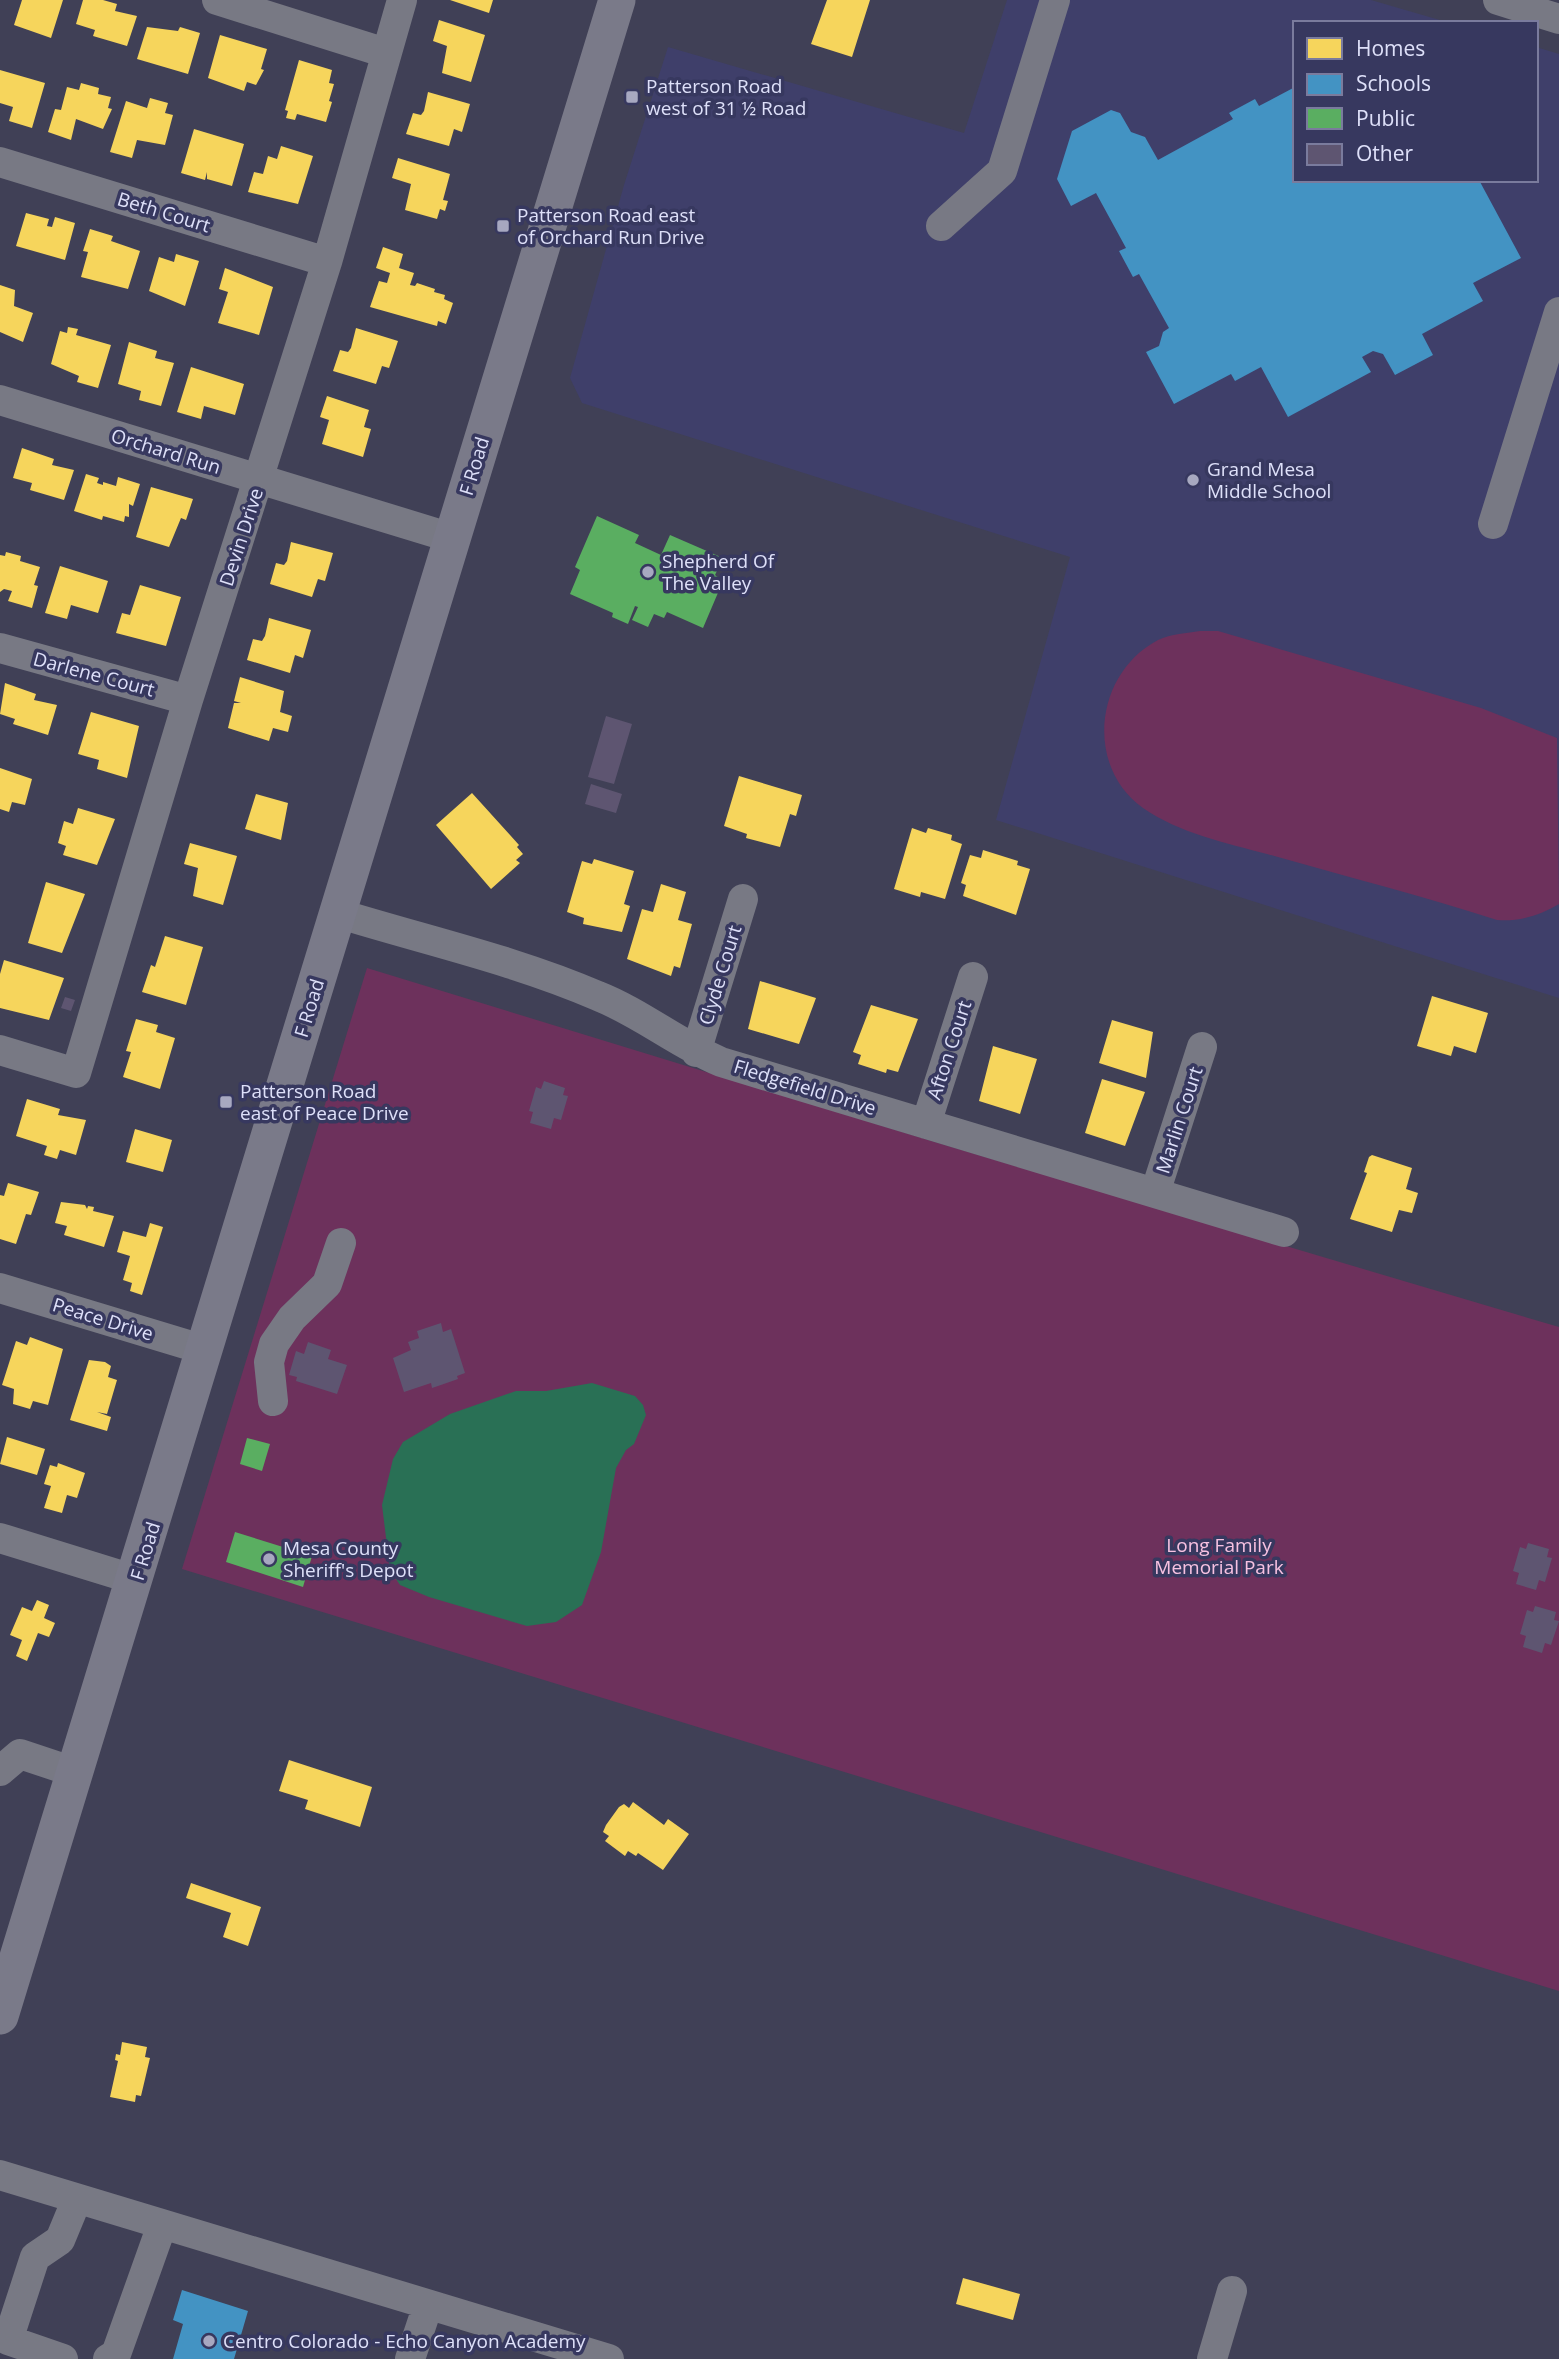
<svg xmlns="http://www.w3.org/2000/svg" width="1559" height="2359" viewBox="0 0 1559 2359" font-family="'Open Sans',sans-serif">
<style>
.built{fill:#3f3f6a}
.green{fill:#6d315c}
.water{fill:#297055}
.homes{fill:#f6d55c}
.schools{fill:#4393c3}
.public{fill:#5aae61}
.building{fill:#5e5571}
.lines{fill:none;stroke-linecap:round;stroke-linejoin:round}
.minor{stroke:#787984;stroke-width:30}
.major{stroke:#7a7a89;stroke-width:37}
.poi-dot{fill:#a7a8c0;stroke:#37385f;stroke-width:2.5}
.labels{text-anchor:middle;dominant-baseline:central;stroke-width:7;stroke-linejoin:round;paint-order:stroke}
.poi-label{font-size:19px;fill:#dee0f9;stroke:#37385f;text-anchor:start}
.street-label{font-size:19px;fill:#dee0f9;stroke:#37385f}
.park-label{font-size:19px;fill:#f7c1e1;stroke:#37385f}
</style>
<rect width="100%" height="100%" fill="#404056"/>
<!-- built -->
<path class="built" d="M1007,0H1371L1450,23H1295V180H1536V47L1559,54V998L996,820L1070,557L582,403L570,378L624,185L668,47L964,133Z"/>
<!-- green -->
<path class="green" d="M1200,631H1218L1481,708L1557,738L1559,904C1541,915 1518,922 1497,920C1422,896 1344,876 1267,854C1226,843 1179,833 1143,808C1084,766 1095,673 1158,640C1171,634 1187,633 1200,631Z
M367,968L938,1143L1559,1327V1991L182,1569Z"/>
<!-- water -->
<path class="water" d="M592,1383L635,1396L643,1405L646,1415L634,1444L626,1450L616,1468L601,1552L582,1605L556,1622L527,1626L429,1597L400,1585L390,1570L382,1505L393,1459L403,1442L450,1414L516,1391H546Z"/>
<!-- homes -->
<path class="homes" d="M22,0H63L51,38L14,25Z
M83,0H103L117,4L115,11L137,16L127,46L93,36L95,30L76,24Z
M450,0H493L489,13Z
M827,0H870L852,57L811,44Z
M439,20L485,35L471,82L442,73L447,46L433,41Z
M147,27L178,31L180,27L200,33L188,74L137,59Z
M220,35L267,49L261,69L264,70L256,85L247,82L244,91L208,78Z
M299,60L332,70L329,83L334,84L329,101L332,102L326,122L297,114L295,120L286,118L288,111L285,110Z
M0,70L45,83L32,128L9,121L13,107L0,103Z
M81,83L99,88L98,94L111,97L108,108L112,109L103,129L76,119L71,140L48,132L55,109L61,110L67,87L79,90Z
M428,92L470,104L462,132L454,129L449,146L406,134L413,113L421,115L424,111Z
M150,98L168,103L165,113L173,115L165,145L137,140L132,158L110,152L126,101L147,108Z
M194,129L244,144L232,186L207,179V172L205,180L181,173Z
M281,146L313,156L298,204L248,192L254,172L263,174L268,156L277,159Z
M398,158L450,174L443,200L448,201L445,211L440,209L437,219L405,210L411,184L392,178Z
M26,213L49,219L47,226L52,227L55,217L75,223L65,260L16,246Z
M90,229L113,236L111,241L140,251L128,289L81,277L88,252L83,251Z
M383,247L403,254L399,268L414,273L410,285L415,286L417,283L435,289L434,292L445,295L444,299L453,303L446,324L438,321L437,326L370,307L379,281L387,283L390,273L376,268Z
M176,254L199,261L185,306L149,291L159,257L174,262Z
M225,268L273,287L259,335L218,323L228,292L219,289Z
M0,285L15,290L14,306L33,313L23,342L0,332Z
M68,327L78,329L76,335L111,345L98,388L77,382L79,376L51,364L60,331L67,333Z
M356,328L398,341L389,368L382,366L376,384L333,371L340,350L348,352L351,348Z
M129,342L157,351L155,358L174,363L161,406L139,400L141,391L118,384Z
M191,367L244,384L235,415L204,406L201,419L177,412Z
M327,396L369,410L364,427L371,429L363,457L322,444L329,420L320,417Z
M22,448L54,459L52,465L74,470L64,500L30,490L32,483L13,478Z
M86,474L99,478L97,483L103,485V482L116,486L118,477L140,484L133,506L129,504V517L125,516L124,522L103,516L102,520L74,511Z
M151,487L193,499L186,520L181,518L169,547L136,537Z
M291,542L333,553L325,581L318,579L312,597L270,584L276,563L284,565L287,561Z
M6,552L21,556L20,561L40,567L34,585L38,586L32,608L8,601L12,591L4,589L0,592V555L5,556Z
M60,566L108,581L98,613L71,605L67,619L45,613Z
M140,585L181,597L166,646L116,633L122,613L130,615Z
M269,618L311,630L303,658L295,655L290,673L247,660L253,639L262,641L265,636Z
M240,677L284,691L280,712L292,716L288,732L273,728L269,741L228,728L234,703H241L234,701Z
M5,683L36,694L34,700L57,705L48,735L13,724L15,719L0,714Z
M91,712L139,726L127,778L97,769L99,760L78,754Z
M0,768L32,779L25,805L12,802L9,812L0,809Z
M739,776L802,795L796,816L790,814L780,847L746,838L747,834L724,826Z
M472,793L519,845L517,847L523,854L516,860L520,863L491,889L436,825Z
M256,794L288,803L281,840L245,829Z
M78,808L115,819L97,865L63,855L66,846L58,843L64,821L73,824Z
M912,828L926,833L928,828L952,835L951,840L962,844L945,899L921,892L920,897L894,889Z
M190,843L237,856L223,905L193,896L198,868L184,864Z
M983,850L1018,861L1017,865L1030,869L1016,915L963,896L966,885L961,883L970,855L981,858Z
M594,859L634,871L624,904L630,906L622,932L583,924L584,918L567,912L582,861L592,864Z
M46,882L85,894L62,953L28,943Z
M661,884L686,892L678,920L692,924L680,968L674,966L671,976L627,959L642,909L653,912Z
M165,936L203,947L186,1005L142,992L151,965L155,967Z
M4,960L64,978L49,1020L0,1008V974Z
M760,981L816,998L799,1044L748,1029Z
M1432,996L1488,1013L1476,1053L1454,1046L1451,1056L1417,1046Z
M871,1005L918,1019L898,1072L887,1069L886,1073L858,1064L861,1055L853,1052Z
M136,1019L158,1025L156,1032L175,1038L160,1089L123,1077L131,1052L126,1051Z
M1112,1020L1153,1032L1146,1078L1099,1063Z
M993,1046L1037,1059L1020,1114L979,1101Z
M1102,1079L1145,1092L1125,1146L1085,1133Z
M27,1099L60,1109L58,1115L86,1120L76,1155L60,1150L57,1159L44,1155L47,1146L16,1136Z
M135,1129L172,1140L163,1172L126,1162Z
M1372,1155L1412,1168L1406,1189L1418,1193L1412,1213L1399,1210L1392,1232L1350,1219L1367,1173L1364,1172L1369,1157Z
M8,1183L39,1192L31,1215L26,1214L16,1244L0,1239V1195L4,1196Z
M61,1202L85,1205L87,1209L88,1206L94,1207L93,1211L114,1216L104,1247L64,1235L67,1226L55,1223Z
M150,1223L163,1227L142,1295L130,1291L132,1283L123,1280L130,1256L117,1252L123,1231L146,1237Z
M30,1337L63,1349L48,1405L33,1401L30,1409L13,1404L14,1389L2,1385L16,1341L27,1345Z
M89,1360L105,1362L111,1366L108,1377L117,1380L107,1414L97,1412L111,1417L107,1431L70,1420Z
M7,1437L45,1449L37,1475L0,1464Z
M58,1463L85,1473L77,1498L67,1495L62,1513L44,1508L51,1486L44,1484L50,1465L57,1467Z
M37,1600L49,1605L44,1618L55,1623L49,1637L38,1633L27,1661L16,1656L22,1640L10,1635L22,1607L32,1611Z
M289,1760L372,1787L360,1827L305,1809L308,1800L279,1791Z
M633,1802L664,1825L668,1819L689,1834L663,1870L638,1853L636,1856L628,1851L625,1856L605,1841L609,1836L603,1832L606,1825L619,1807L624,1804L629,1808Z
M191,1883L261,1907L248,1946L223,1937L231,1913L186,1898Z
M122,2042L147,2047L145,2057L150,2058L141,2096L136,2095L135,2102L110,2097L118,2061L115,2060L116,2054L120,2055Z
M963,2278L1020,2294L1013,2320L956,2304Z"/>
<!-- schools -->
<path class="schools" d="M1295,87V180H1479L1521,258L1473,283L1483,301L1422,334L1433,355L1395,375L1383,354L1373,351L1362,357L1371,372L1288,417L1261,367L1235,381L1231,374L1174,404L1146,352L1159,346L1163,332L1169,328L1139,274L1133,277L1119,251L1126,248L1096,193L1071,206L1057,179L1072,131L1111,110L1120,113L1131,132L1145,137L1158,160L1233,119L1229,113L1255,99L1259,106Z
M182,2290L248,2311L234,2359H173L183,2324L173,2320Z"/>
<!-- public -->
<path class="public" d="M597,516L639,535L635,543L661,555L670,535L723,558L715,575L723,581L703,628L667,612L664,618L654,614L648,627L632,620L638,607L635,606L628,624L612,617L613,613L570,594L580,570L575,567Z
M247,1438L270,1444L262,1471L240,1464Z
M235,1532L312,1556L303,1587L226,1562Z"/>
<!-- building -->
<path class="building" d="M606,716L632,724L614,784L588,777Z
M591,784L622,794L616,813L585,804Z
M65,997L75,1000L71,1011L61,1008Z
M544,1081L565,1088L563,1095L568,1096L561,1120L554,1118L551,1129L530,1123L533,1112L529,1111L536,1087L541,1089Z
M441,1323L443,1332L451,1329L465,1373L457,1376L458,1379L438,1386L432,1388L431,1383L404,1392L393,1358L411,1350L408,1342L419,1338L417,1331Z
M308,1342L331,1350L328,1359L347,1365L337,1394L296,1381L297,1377L289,1375L296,1351L304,1354Z
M1528,1543L1549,1549L1547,1557L1552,1558L1545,1582L1539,1580L1536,1590L1516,1584L1519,1573L1513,1571L1520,1547L1526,1549Z
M1535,1606L1556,1612L1554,1620L1559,1621L1551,1645L1545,1643L1542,1653L1523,1647L1526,1636L1520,1634L1527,1610L1533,1612Z"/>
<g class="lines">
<!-- minor -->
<path class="minor" d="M217,0L386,53
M1498,0L1559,19
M0,162L327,262
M941,226L1002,171L1055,0
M0,400L452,538
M1493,524L1559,312
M0,648L188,700
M337,913C424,940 515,960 598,996C641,1013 678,1044 721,1062L1284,1232
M0,1050L76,1073L188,700L327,262L402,0
M696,1052L743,899
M926,1124L973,977
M1155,1193L1202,1047
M0,1288L205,1350
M273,1401L269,1362L274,1344L292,1318L327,1284L341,1243
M0,1538L136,1580
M0,1771L20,1754L74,1772
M0,2175L609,2359
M63,2359L8,2340L35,2257L60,2240L77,2199
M108,2359L116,2354L162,2225
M410,2359L428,2305
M1212,2359L1232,2291"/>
<!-- major -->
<path class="major" d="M0,2016L617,0"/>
</g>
<!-- markers -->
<g class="poi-dot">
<rect x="625" y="90" width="14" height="14" rx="3.5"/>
<rect x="496" y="219" width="14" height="14" rx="3.5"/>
<circle cx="1193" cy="480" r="7"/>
<circle cx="648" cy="572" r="7"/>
<rect x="219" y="1095" width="14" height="14" rx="3.5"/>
<circle cx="269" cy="1559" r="7"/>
<circle cx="209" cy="2341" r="7"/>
</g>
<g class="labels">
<!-- poi labels -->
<g class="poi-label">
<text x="646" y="86">Patterson Road<tspan x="646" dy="22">west of 31 ½ Road</tspan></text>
<text x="517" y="215">Patterson Road east<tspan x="517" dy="22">of Orchard Run Drive</tspan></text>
<text x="1207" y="469">Grand Mesa<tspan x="1207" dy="22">Middle School</tspan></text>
<text x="662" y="561">Shepherd Of<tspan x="662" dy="22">The Valley</tspan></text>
<text x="240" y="1091">Patterson Road<tspan x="240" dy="22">east of Peace Drive</tspan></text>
<text x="283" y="1548">Mesa County<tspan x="283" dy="22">Sheriff's Depot</tspan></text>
<text x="223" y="2341">Centro Colorado - Echo Canyon Academy</text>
</g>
<!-- street labels -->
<g class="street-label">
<text transform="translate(164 212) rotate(17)">Beth Court</text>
<text transform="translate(166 451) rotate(17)">Orchard Run</text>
<text transform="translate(474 466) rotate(-73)">F Road</text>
<text transform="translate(241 537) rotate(-72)">Devin Drive</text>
<text transform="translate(94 674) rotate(15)">Darlene Court</text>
<text transform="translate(720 975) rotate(-73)">Clyde Court</text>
<text transform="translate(309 1008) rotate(-73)">F Road</text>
<text transform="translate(949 1050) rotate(-72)">Afton Court</text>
<text transform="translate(805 1087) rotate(17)">Fledgefield Drive</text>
<text transform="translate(1179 1120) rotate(-72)">Marlin Court</text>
<text transform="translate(103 1319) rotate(17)">Peace Drive</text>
<text transform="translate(145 1551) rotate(-73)">F Road</text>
</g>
<!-- park labels -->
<g class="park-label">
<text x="1219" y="1545">Long Family<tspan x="1219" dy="22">Memorial Park</tspan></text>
</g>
</g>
<!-- legend -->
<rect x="1293" y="21" width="245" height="161" fill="#37385f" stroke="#7a7b9d" stroke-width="2"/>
<rect x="1307" y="38" width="35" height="21" fill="#f6d55c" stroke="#7a7b9d" stroke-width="2"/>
<text x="1356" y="56" font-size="21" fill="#dee0f9">Homes</text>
<rect x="1307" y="74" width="35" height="21" fill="#4393c3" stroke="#7a7b9d" stroke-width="2"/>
<text x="1356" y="91" font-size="21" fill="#dee0f9">Schools</text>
<rect x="1307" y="108" width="35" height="21" fill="#5aae61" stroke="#7a7b9d" stroke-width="2"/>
<text x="1356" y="126" font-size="21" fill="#dee0f9">Public</text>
<rect x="1307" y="144" width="35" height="21" fill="#5e5571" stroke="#7a7b9d" stroke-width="2"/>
<text x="1356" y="161" font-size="21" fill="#dee0f9">Other</text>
</svg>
